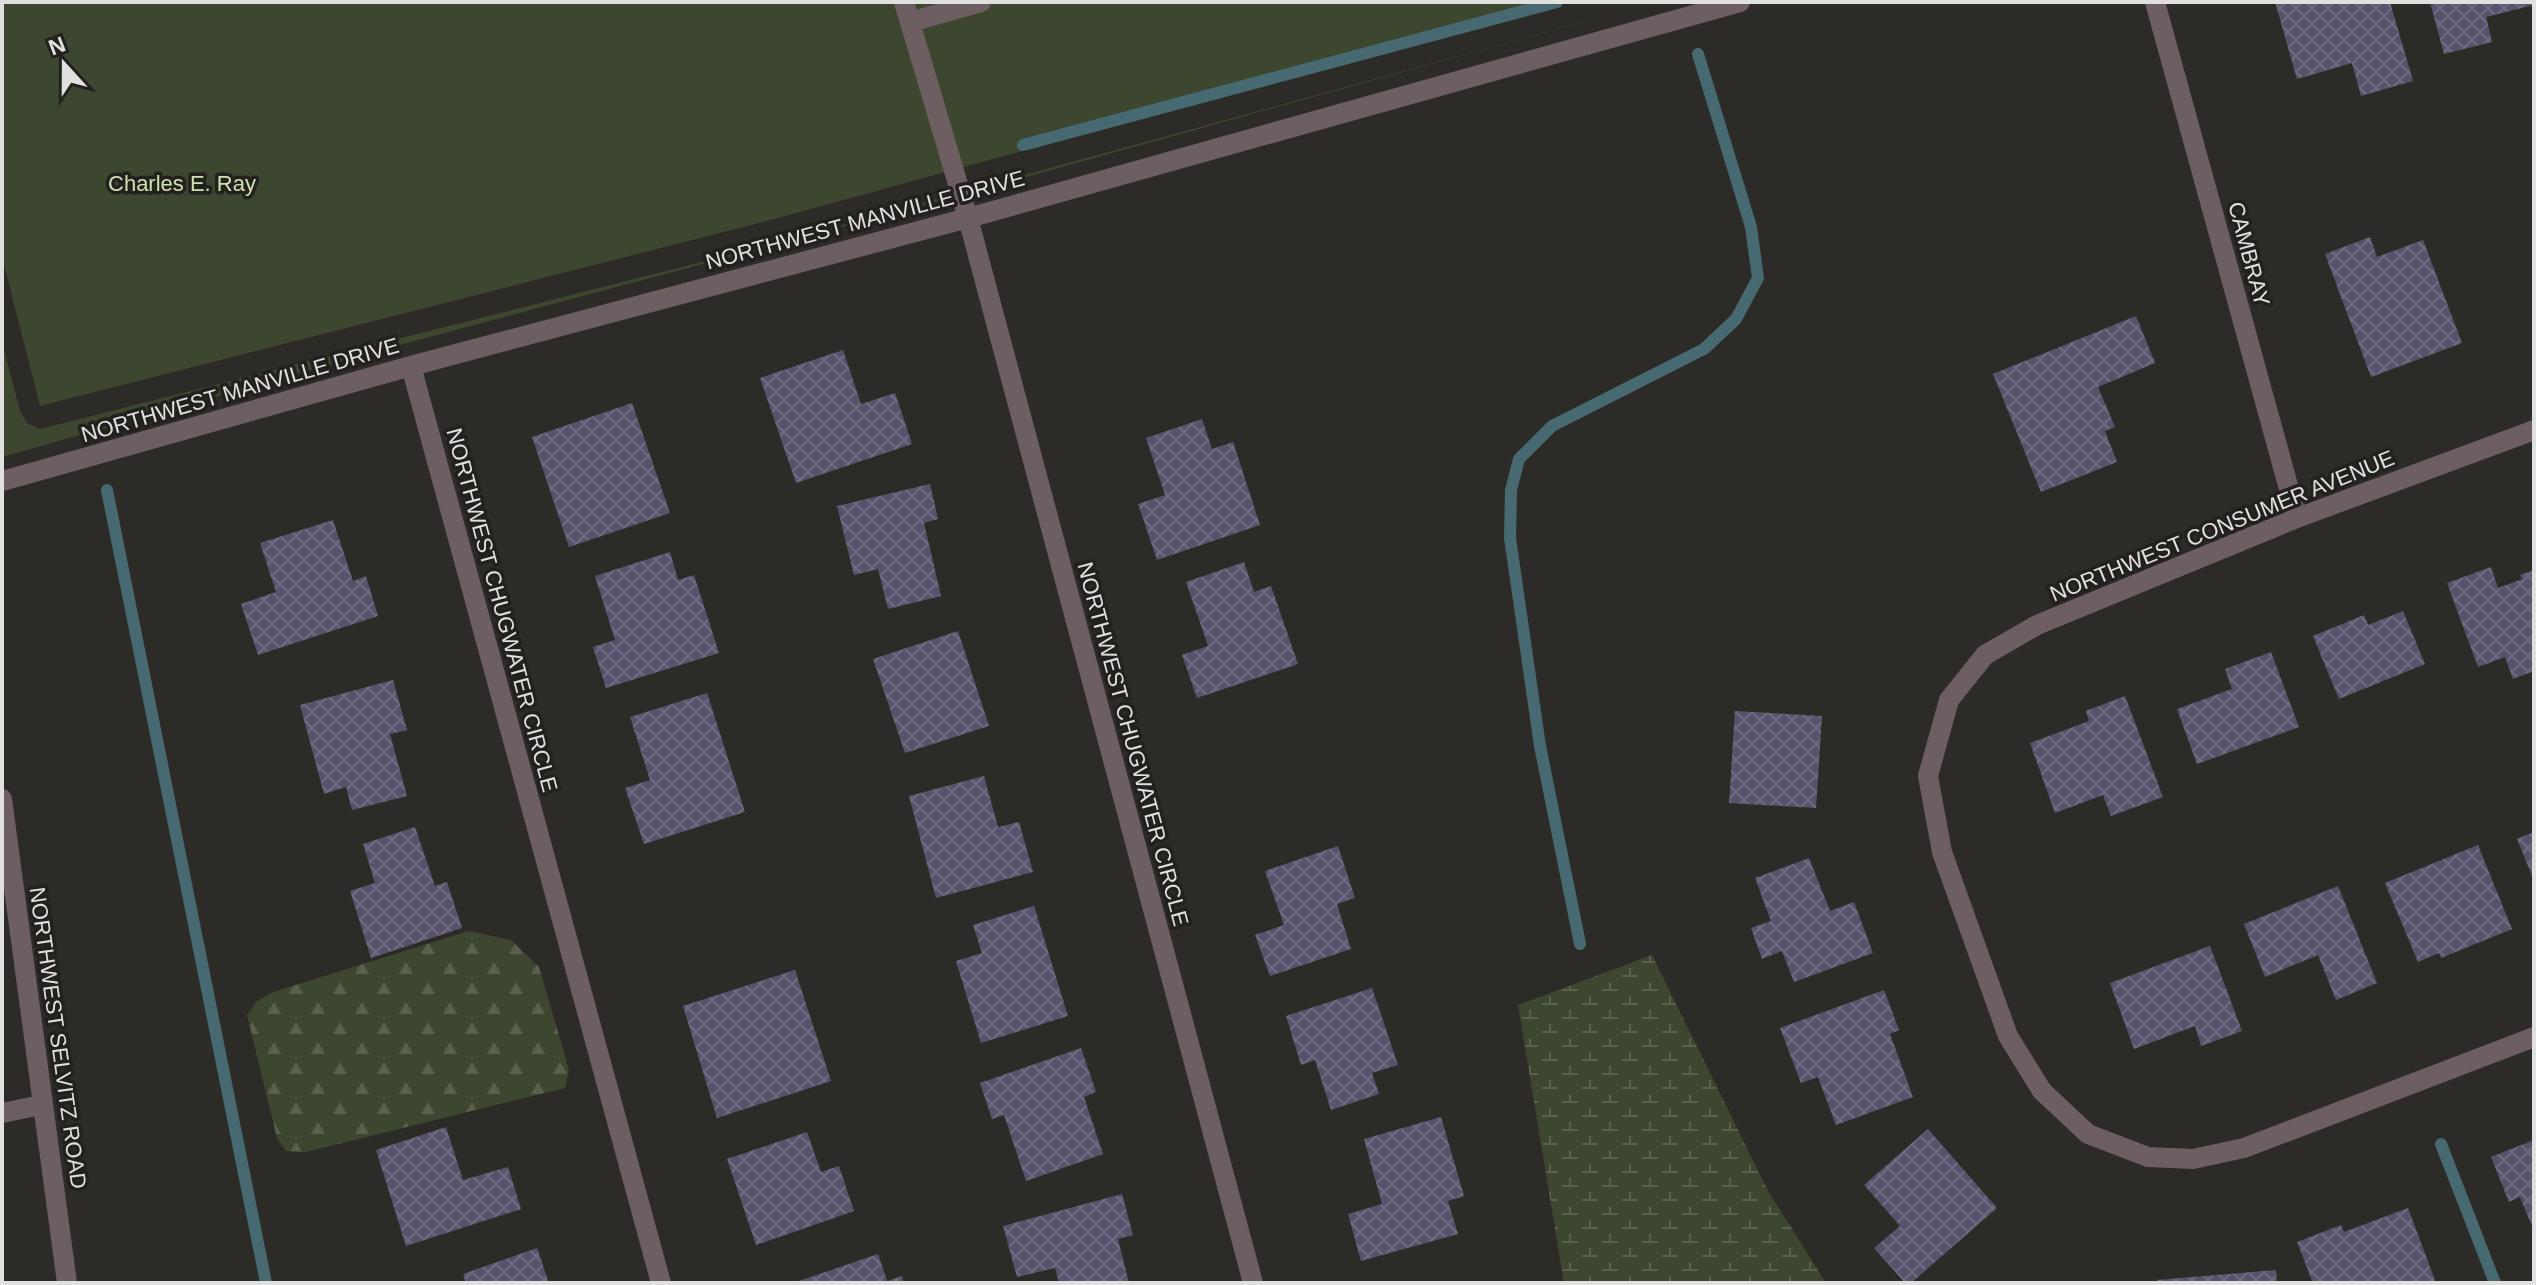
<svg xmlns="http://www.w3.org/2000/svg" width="2536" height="1285" viewBox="0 0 2536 1285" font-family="Arial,sans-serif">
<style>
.forest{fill:url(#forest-firs)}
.wetland{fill:url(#wetland-marsh)}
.green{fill:#3d472f}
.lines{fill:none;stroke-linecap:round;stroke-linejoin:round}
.stream{stroke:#476971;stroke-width:12}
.building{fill:url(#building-cross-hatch)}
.minor{stroke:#6c5e61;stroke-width:20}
.labels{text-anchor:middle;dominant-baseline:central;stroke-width:7;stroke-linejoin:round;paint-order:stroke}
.park-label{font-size:22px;fill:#cbe1ae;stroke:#22211e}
.street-label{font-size:22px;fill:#e0e0de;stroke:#22211e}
</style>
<defs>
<pattern id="forest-firs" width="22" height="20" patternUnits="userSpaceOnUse" patternTransform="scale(2)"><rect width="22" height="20" fill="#3d472f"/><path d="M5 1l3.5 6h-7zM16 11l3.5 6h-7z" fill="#59614d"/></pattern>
<pattern id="wetland-marsh" width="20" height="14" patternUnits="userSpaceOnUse" patternTransform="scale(2)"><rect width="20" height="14" fill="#3d472f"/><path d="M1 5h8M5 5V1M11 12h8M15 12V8" fill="none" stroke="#59614d"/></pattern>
<pattern id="building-cross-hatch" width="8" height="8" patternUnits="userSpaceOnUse" patternTransform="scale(2)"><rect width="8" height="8" fill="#57536c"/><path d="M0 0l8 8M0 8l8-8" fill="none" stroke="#6f6b81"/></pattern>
</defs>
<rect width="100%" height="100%" fill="#2c2b27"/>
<!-- forest -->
<path class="forest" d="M469,931L511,940L539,967L569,1070L565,1088L306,1152L286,1151L277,1138L247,1015L257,1001L273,992Z"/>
<!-- wetland -->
<path class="wetland" d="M1652,955L1768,1191L1826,1283H1564L1518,1005Z"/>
<!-- green -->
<path class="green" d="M2,2H1568L767,221L40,406L2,257Z
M1619,12L961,195L385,349L2,457V342L20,411L27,423L40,429L773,244Z"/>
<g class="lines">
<!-- stream -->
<path class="stream" d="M1023,145L1557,2
M107,490L266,1283
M1580,944L1540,746L1510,538L1511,490L1519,459L1552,426L1704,349L1736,319L1758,278L1751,227L1698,54
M2441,1144L2495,1283"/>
</g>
<!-- building -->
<path class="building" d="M2275,2H2390L2413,81L2361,96L2352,63L2297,79Z
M2430,2H2534V5L2486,17L2492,42L2444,54Z
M2370,237L2377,257L2423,240L2462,343L2371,377L2325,254Z
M2136,316L2155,363L2098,387L2115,427L2105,431L2117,462L2041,492L1993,374Z
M843,350L861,404L895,393L912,444L796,483L760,378Z
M632,403L670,513L569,547L532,437Z
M1202,419L1212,449L1233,442L1260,525L1157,560L1138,504L1165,495L1146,438Z
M930,484L938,519L924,523L941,596L888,609L878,569L854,575L837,506Z
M333,520L353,581L366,576L378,616L258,655L241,604L276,592L260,543Z
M670,552L678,580L694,575L719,653L606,688L593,647L615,640L595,576Z
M1244,562L1254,592L1271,586L1298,664L1197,698L1182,655L1208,646L1186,582Z
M2491,567L2498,588L2522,579L2520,575L2534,570V671L2513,679L2505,657L2478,667L2447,583Z
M2403,611L2425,664L2339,699L2313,636L2364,615L2368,625Z
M958,631L989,726L905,753L873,659Z
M2271,652L2299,727L2197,764L2177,709L2232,689L2225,669Z
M393,680L407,730L390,734L407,796L352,810L346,787L324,794L300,705Z
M707,693L745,812L644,844L625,788L650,780L630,717Z
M2125,696L2163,797L2111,816L2103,795L2055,813L2030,743L2089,721L2086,711Z
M1735,711L1822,716L1816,808L1729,803Z
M984,776L998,827L1019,822L1033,872L936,898L909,796Z
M415,827L435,886L447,882L462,928L371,958L350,891L375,883L363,844Z
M2534,832V881L2517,839Z
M2478,845L2512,929L2441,958L2439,953L2418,962L2385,883Z
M1338,846L1355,898L1337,904L1351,949L1270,976L1255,935L1284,925L1265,871Z
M1809,858L1830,911L1854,902L1873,953L1794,982L1782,951L1762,959L1751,928L1771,921L1755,878Z
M2338,886L2377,983L2336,1000L2318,955L2265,977L2244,924Z
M1034,906L1068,1016L981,1043L956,961L982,953L973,925Z
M2210,946L2242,1031L2201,1046L2195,1026L2134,1049L2110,983Z
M795,970L831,1081L717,1118L683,1006Z
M1372,988L1398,1065L1372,1073L1379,1094L1331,1110L1315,1060L1301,1065L1286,1016Z
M1884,990L1899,1030L1890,1034L1913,1097L1836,1125L1818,1077L1801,1083L1780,1028Z
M1081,1048L1096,1092L1084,1097L1103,1154L1026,1181L1004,1115L992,1119L980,1083Z
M1441,1117L1464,1196L1448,1201L1458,1234L1361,1261L1348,1214L1382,1204L1364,1139Z
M446,1127L463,1180L508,1167L521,1209L406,1246L376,1150Z
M1928,1129L1997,1208L1911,1283H1905L1874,1248L1900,1226L1864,1185Z
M807,1132L821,1172L839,1166L854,1211L756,1245L727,1159Z
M2534,1140V1231L2520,1197L2509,1202L2491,1157Z
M1122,1194L1133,1235L1118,1239L1129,1283H1059L1055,1268L1017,1277L1003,1226Z
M2408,1208L2436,1283H2313L2297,1242L2341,1225L2344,1232Z
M537,1248L549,1283H466L463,1274Z
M878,1254L887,1281L902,1276L904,1283H793Z
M2276,1270L2277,1283H2158L2157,1280Z"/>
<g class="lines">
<!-- minor -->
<path class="minor" d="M904,2L968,218L1253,1283
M2155,2L2297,518
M910,22L981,2
M411,366L661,1283
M2534,430L2297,518L2037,625L1985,655L1949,700L1928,776L1942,852L2008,1036L2042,1091L2088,1134L2148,1157L2193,1159L2244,1148L2534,1037
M2,481L411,366L968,218L1740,2
M2,799L67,1283
M2,1113L41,1105"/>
</g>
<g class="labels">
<!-- park labels -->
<g class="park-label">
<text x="182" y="183">Charles E. Ray</text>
</g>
<!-- street labels -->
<g class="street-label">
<text transform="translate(865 220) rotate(-15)">NORTHWEST MANVILLE DRIVE</text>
<text transform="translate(2249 254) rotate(75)">CAMBRAY</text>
<text transform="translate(240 390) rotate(-16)">NORTHWEST MANVILLE DRIVE</text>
<text transform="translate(2222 526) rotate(-22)">NORTHWEST CONSUMER AVENUE</text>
<text transform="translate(502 610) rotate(75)">NORTHWEST CHUGWATER CIRCLE</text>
<text transform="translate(1133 744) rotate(75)">NORTHWEST CHUGWATER CIRCLE</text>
<text transform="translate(58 1038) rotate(82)">NORTHWEST SELVITZ ROAD</text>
</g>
</g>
<!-- border -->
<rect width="2536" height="1285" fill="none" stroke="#e0e0de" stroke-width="8"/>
<!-- north arrow -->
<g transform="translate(64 64) rotate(339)" stroke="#22211e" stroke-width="6" paint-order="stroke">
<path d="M0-6L14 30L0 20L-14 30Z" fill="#e0e0de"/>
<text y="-12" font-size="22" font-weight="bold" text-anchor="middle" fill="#e0e0de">N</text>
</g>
</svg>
